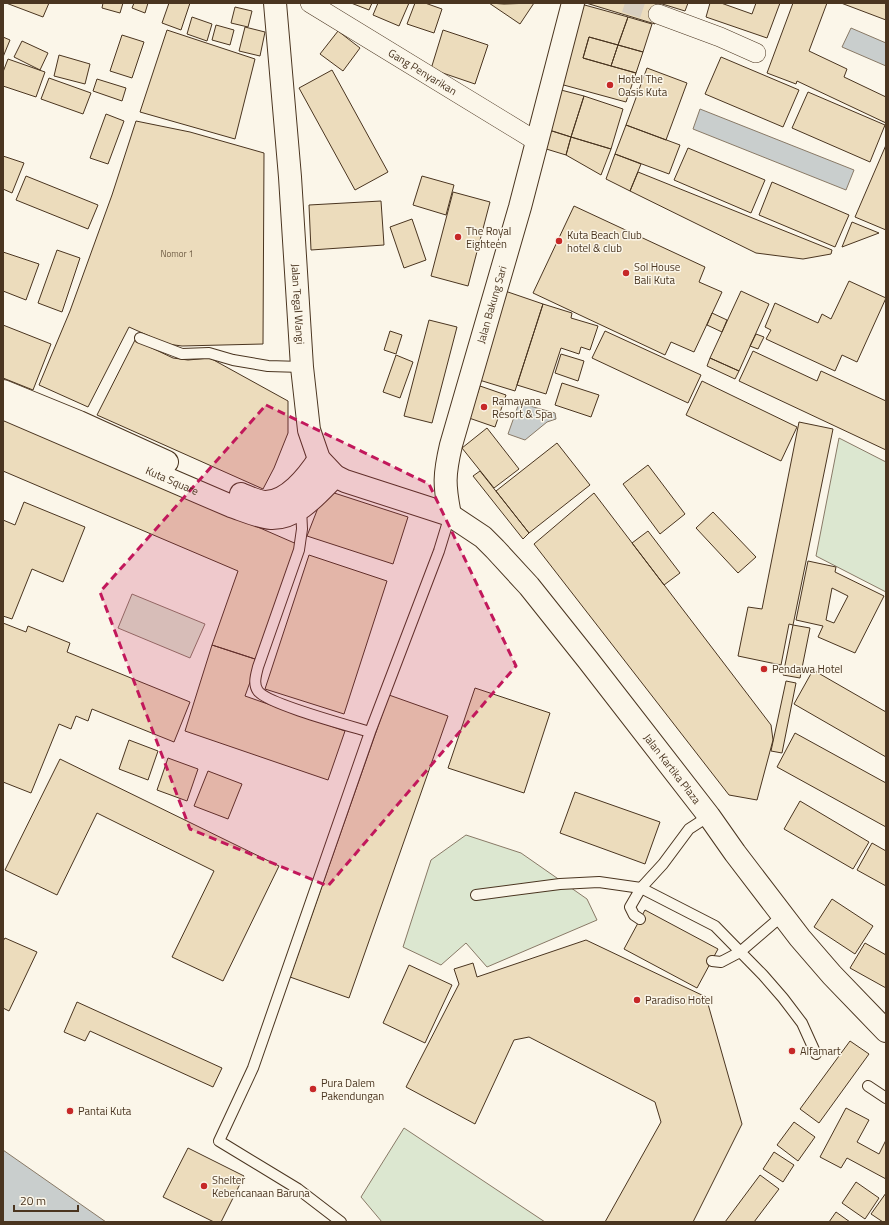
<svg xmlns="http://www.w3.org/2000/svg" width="889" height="1225" viewBox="0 0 889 1225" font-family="'Titillium Web',sans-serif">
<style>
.green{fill:#dce7d0;stroke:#887966}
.water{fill:#c9cecd;stroke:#887966}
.building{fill:#ecdcbc;stroke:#4a3520;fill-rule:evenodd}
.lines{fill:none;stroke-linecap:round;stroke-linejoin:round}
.street-tunnel{stroke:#d8cfc1;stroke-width:19;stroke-dasharray:19 10;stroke-linecap:butt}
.lane-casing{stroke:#4a3520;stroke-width:12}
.street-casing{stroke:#4a3520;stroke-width:20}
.secondary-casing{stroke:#4a3520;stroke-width:24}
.lane{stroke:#fbf6e9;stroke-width:10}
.street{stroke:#fbf6e9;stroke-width:19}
.secondary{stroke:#fbf6e9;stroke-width:22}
.marked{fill:#c2185b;fill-opacity:0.2;stroke:#c2185b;stroke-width:3;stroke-dasharray:8 5;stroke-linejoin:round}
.poi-dot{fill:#c62828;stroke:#fbf6e9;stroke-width:1.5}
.labels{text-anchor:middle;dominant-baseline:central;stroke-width:3;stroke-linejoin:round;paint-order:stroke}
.number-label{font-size:9px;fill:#725f47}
.street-label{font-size:11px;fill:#4a3520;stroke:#fbf6e9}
.poi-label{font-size:11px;fill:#4a3520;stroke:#fbf6e9;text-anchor:start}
</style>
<rect width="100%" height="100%" fill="#fbf6e9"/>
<!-- green -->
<path class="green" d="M839,438L886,462V592L816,556Z
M132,594L205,624L190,658L118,628Z
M466,835L521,853L587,899L597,920L487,967L466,943L441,965L403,947L431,860Z
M404,1128L545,1222H382L361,1197Z"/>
<!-- water -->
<path class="water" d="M851,28L886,43V66L842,47Z
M700,109L854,170L846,190L693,129Z
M519,403L555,413L556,419L547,422L525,440L508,434Z
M3,1150L106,1222H3Z"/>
<!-- building -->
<path class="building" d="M6,3H49L43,17Z
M103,3H123L120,13L102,8Z
M134,3H148L145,13L132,8Z
M169,3H190L181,30L162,23Z
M351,3H372L369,10Z
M378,3H409L399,26L373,15Z
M415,3H425L442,9L434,33L407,24Z
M489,3L504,4L534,3L520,24Z
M586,3H654L661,5L655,24Z
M659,3H688L685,11Z
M710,3H721L752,14L756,3H780L767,38L706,17Z
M793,3H827L809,51L847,69L844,77L886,97V123L797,81L796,84L767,73Z
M841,3H886V20Z
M581,4L628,17L618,45L589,37L583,58L636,73L626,102L560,84Z
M235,7L252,11L248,27L231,23Z
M192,17L212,24L207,41L187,34Z
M628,17L652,24L643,52L618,45Z
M216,25L234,30L230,45L212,40Z
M245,27L265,32L260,56L239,51Z
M167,30L255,59L235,139L140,112Z
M443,30L488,45L475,84L431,69Z
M338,31L360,48L343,71L320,54Z
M122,35L144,42L132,78L110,71Z
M3,37L10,40L3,57Z
M589,37L618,45L611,66L583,58Z
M22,41L48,53L40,70L14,57Z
M618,45L643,52L636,73L611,66Z
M59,55L90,64L85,84L54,76Z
M721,57L799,90L783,127L705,94Z
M8,59L45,72L36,97L3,86V72Z
M647,68L687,83L666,140L626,125Z
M332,70L388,172L355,190L299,88Z
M49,78L91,93L83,114L41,99Z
M97,79L126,88L122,101L93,91Z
M561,90L584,96L571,137L549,130Z
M808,92L885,125L870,162L792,128Z
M584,96L623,109L611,149L571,137Z
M106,114L124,121L108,164L90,158Z
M136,121L190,132L264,153L263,344L182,346L167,344L129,327L88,407L39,385L70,311L112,195Z
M626,125L680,145L669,174L615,154Z
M549,130L571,137L566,155L543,148Z
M571,137L611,149L601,175L566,155Z
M886,145V230L855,217Z
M688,148L765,180L751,213L674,180Z
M615,154L641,164L630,191L606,179Z
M3,156L24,163L12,193L3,189Z
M638,172L832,250L831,254L803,259L756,253L630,191Z
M26,176L98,205L88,229L16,200Z
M422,176L454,185L446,215L413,205Z
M772,182L849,215L835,247L759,215Z
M453,192L490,202L468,286L431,276Z
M381,201L384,245L311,250L309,205Z
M574,206L705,267L699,282L722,292L694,352L671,342L665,355L533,293Z
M412,219L426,260L404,268L390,227Z
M852,222L879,233L842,247Z
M57,250L80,258L62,312L38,303Z
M3,252L39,264L26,300L3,291Z
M849,281L886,298L857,362L842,355L835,371L766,339L771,330L765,327L775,303L818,323L822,314L831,319Z
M505,291L543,304L515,391L476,379Z
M741,291L769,304L739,371L710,358Z
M543,304L572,313L571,318L598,326L590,350L581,347L579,354L561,348L546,394L517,385Z
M712,313L727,320L722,332L707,325Z
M429,320L457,327L432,423L404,416Z
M3,325L51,344L33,390L3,378Z
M390,331L402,335L396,354L384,350Z
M605,331L701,375L688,403L592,358Z
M756,334L764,337L758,349L750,346Z
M135,340L173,358L188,360L210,358L288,401V433L274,468L263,489L97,415Z
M753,351L817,381L821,371L886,401V450L739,381Z
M561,354L584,361L578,381L555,373Z
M396,355L413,362L400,398L383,392Z
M710,358L739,371L735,379L707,366Z
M702,381L797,427L781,461L686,415Z
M562,383L599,395L591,417L555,405Z
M480,386L506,395L495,427L469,418Z
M3,416L299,545L258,660L212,645L238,571L3,471Z
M799,422L833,429L793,625L789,624L781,665L738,656L748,607L762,609Z
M487,428L519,469L494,488L462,448Z
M557,443L590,485L529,533L496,491Z
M648,465L685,514L660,534L623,484Z
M480,471L529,533L523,539L473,476Z
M325,490L408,517L393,564L307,536Z
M594,493L771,725L773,740L757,800L729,795L534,544Z
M24,502L85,527L63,582L32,569L12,619L3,616V520L15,525Z
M713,512L756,557L738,573L696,528Z
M648,531L680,573L664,585L632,543Z
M309,555L387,581L344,714L265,689Z
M808,561L836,567L835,572L884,596L855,653L818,637L823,626L796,620ZM832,588L848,596L834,623L826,620Z
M3,623L26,632L28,626L70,643L67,652L190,702L174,742L92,709L88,721L76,716L71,729L59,724L31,793L3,782Z
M793,625L810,628L800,678L783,675Z
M212,645L258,660L245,696L345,731L328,780L185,731Z
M813,670L886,712V757L794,704Z
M786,681L796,683L782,753L771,751Z
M475,688L550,713L524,793L448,768Z
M389,695L448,716L349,998L290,977Z
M795,733L886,783V827L777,767Z
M129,740L158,751L148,780L119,769Z
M168,758L198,769L187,801L157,790Z
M60,759L279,866L223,981L172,957L214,871L97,813L57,895L5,870Z
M208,771L242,784L228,819L194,806Z
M575,792L660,822L645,864L560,833Z
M800,801L869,842L853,869L784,829Z
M872,843L886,851V886L857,870Z
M832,899L873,926L855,954L814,927Z
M645,910L718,949L697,988L624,949Z
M5,938L37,952L9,1011L3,1008V941Z
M586,940L706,997L742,1124L693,1222H605L661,1122L655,1102L529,1037L514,1040L475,1124L406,1087L459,984L454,969L473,963L477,977Z
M865,943L886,955V988L850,968Z
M409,965L452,985L425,1043L383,1023Z
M77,1002L222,1068L213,1087L90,1031L85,1041L64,1032Z
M850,1041L869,1054L819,1123L800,1109Z
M846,1108L869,1120L857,1142L879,1154L886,1140V1179L847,1158L841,1168L820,1157Z
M794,1122L815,1137L798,1161L777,1145Z
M188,1148L244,1176L221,1222H214L163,1197Z
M774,1152L794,1165L783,1182L763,1169Z
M760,1175L779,1189L754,1222H725Z
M856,1182L879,1198L865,1219L842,1203Z
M886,1193V1222H883L871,1214Z
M836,1212L850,1222H829Z"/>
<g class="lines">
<!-- street-tunnel -->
<path class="street-tunnel" d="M625,3L658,14"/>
<!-- lane casing -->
<g class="lane-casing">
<path id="lane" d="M140,338L182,354L209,353L233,360L268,366L302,367
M301,508L302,529L299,550L258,667C256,675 253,684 258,691C267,704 350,726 370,732
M476,895L560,884L599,882L641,888L715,926L763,975L783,998L802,1023L816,1054
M640,919L634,915L630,907L641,888L663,864L689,829L709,816
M712,961L721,962L740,952L783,915
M868,1086L886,1098
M341,1222L298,1189L219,1141L253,1068L370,732L439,551L450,515"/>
</g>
<!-- street casing -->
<g class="street-casing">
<g id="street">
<path id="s1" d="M310,3L536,141"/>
<path d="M658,14L720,37L756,53"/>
</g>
</g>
<!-- secondary casing -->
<g class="secondary-casing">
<g id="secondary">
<path id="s2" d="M275,3L290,177L302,367L309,430L319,459L335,476L345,481L450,515L483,537L495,549L529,586L588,660L709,816L735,853L800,938L832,975L886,1031"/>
<path d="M3,391L79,422L167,462"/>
<path id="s3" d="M3,408L231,506C243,510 258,517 271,518C297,519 318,493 335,476"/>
<path d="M241,494C248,497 256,501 264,502C287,503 308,476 319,459"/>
<path id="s4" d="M450,515C444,485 444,475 451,445L520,207L573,3"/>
</g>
</g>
<!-- lane -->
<use href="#lane" class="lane"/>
<!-- street -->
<use href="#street" class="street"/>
<!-- secondary -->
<use href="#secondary" class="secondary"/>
</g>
<!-- marked area -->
<path class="marked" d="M266,405L429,484L516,666L328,886L190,829L100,592Z"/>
<!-- markers -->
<g class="poi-dot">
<circle cx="610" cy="85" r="4"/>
<circle cx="458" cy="237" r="4"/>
<circle cx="559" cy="241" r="4"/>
<circle cx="626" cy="273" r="4"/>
<circle cx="484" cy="407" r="4"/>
<circle cx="764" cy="669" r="4"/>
<circle cx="637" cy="1000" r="4"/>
<circle cx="792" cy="1051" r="4"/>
<circle cx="313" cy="1089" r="4"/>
<circle cx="70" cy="1111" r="4"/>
<circle cx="204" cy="1186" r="4"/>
</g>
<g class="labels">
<!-- number labels -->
<g class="number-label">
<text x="177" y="253">Nomor 1</text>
</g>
<!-- street labels -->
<g class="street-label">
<text stroke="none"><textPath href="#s1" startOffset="132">Gang Penyarikan</textPath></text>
<text stroke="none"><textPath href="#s2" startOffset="302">Jalan Tegal Wangi</textPath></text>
<text stroke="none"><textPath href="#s4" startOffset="217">Jalan Bakung Sari</textPath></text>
<text stroke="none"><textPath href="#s3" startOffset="184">Kuta Square</textPath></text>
<text stroke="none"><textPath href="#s2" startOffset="943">Jalan Kartika Plaza</textPath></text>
</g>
<!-- poi labels -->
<g class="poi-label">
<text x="618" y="79">Hotel The<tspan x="618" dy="13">Oasis Kuta</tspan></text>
<text x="466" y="231">The Royal<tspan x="466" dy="13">Eighteen</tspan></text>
<text x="567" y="235">Kuta Beach Club<tspan x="567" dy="13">hotel &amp; club</tspan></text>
<text x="634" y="267">Sol House<tspan x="634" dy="13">Bali Kuta</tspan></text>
<text x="492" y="401">Ramayana<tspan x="492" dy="13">Resort &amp; Spa</tspan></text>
<text x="772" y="669">Pendawa Hotel</text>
<text x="645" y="1000">Paradiso Hotel</text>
<text x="800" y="1051">Alfamart</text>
<text x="321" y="1083">Pura Dalem<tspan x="321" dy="13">Pakendungan</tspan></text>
<text x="78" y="1111">Pantai Kuta</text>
<text x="212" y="1180">Shelter<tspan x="212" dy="13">Kebencanaan Baruna</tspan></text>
</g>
</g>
<!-- border -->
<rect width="889" height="1225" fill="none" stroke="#4a3520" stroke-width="8"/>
<!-- scale -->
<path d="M14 1205v6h64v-6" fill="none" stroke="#4a3520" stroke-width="2"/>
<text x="20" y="1205" font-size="12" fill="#4a3520" stroke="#fbf6e9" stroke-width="3" paint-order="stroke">20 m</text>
</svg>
